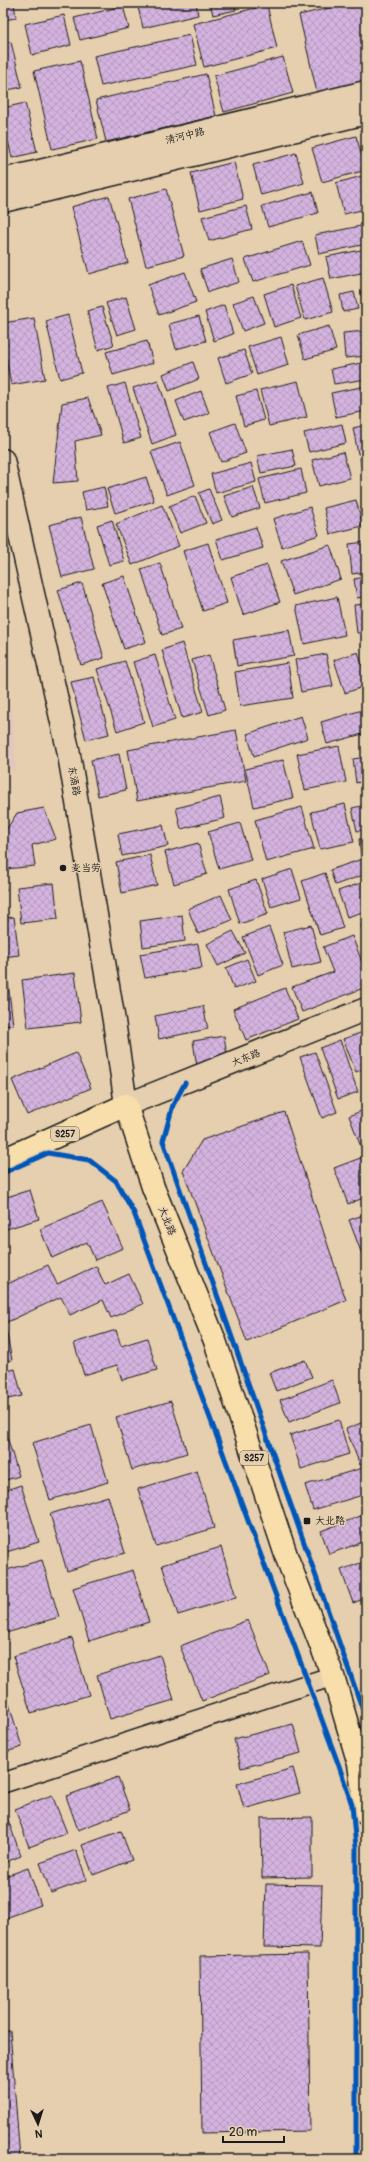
<svg xmlns="http://www.w3.org/2000/svg" width="369" height="2162" viewBox="0 0 369 2162" font-family="Pangolin,'LXGW WenKai TC',sans-serif">
<style>
.built{fill:#e1c7bd}
.building{fill:url(#building-cross-hatch);stroke:#1c1c1c}
.lines{fill:none;stroke-linecap:round;stroke-linejoin:round}
.minor-casing{stroke:#1c1c1c;stroke-width:22}
.tertiary-casing{stroke:#1c1c1c;stroke-width:25}
.primary-casing{stroke:#1c1c1c;stroke-width:25}
.minor{stroke:#e6cfaf;stroke-width:19}
.tertiary{stroke:#e6cfaf;stroke-width:22}
.primary{stroke:#f8deab;stroke-width:22}
.cycleway-casing{stroke:#e6cfaf;stroke-width:8}
.cycleway{stroke:#0057b8;stroke-width:5}
.poi-dot{fill:#1c1c1c;stroke:#e6cfaf;stroke-width:1.5}
.labels{text-anchor:middle;dominant-baseline:central;stroke-width:3;stroke-linejoin:round;paint-order:stroke}
.shield{fill:#e6cfaf;stroke:#595248;stroke-width:1}
.shield-label{font-size:9px;font-weight:bold;fill:#1c1c1c}
.street-label{font-size:10px;fill:#1c1c1c;stroke:#e6cfaf}
.poi-label{font-size:10px;fill:#1c1c1c;stroke:#e6cfaf;text-anchor:start}
</style>
<defs>
<pattern id="building-cross-hatch" width="8" height="8" patternUnits="userSpaceOnUse"><rect width="8" height="8" fill="#d4b3de"/><path d="M0 0l8 8M0 8l8-8" fill="none" stroke="#b599be"/></pattern>
</defs>
<rect width="100%" height="100%" fill="#e6cfaf"/>
<filter id="ink" filterUnits="userSpaceOnUse"><feTurbulence type="fractalNoise" baseFrequency=".025" numOctaves="2"/><feDisplacementMap in="SourceGraphic" scale="8" xChannelSelector="R" yChannelSelector="G"/><feConvolveMatrix kernelMatrix="1 2 1 2 8 2 1 2 1" color-interpolation-filters="sRGB"/></filter>
<g filter="url(#ink)">
<!-- built -->
<path class="built" d="M12,710L16,769L3,770V711Z"/>
<!-- building -->
<path class="building" d="M3,3H14L16,18L3,20Z
M137,3H196L198,15L143,28Z
M210,3H234L236,10L213,15Z
M351,3H366V86L318,97L299,15Z
M267,5L277,48L204,67L193,24Z
M123,6L129,28L80,40L74,18Z
M64,15L71,45L32,55L25,24Z
M190,35L197,65L101,86L94,56Z
M11,42L22,87L3,91V43Z
M283,57L293,93L224,112L214,76Z
M80,61L98,139L52,149L34,71Z
M206,74L216,116L106,142L96,100Z
M25,103L37,152L12,158L8,141L3,142V108Z
M356,136L366,170L322,182L312,148Z
M296,153L304,183L261,195L253,165Z
M234,162L243,199L200,210L191,173Z
M366,175V209L344,214L336,183Z
M166,189L184,256L146,266L128,199Z
M313,192L318,213L268,227L262,206Z
M109,196L128,263L89,274L71,207Z
M246,206L252,229L209,241L202,217Z
M366,225V244L319,254L315,235Z
M302,241L310,265L253,282L245,259Z
M366,249V272L331,279L326,257Z
M232,259L239,282L208,292L200,269Z
M185,272L196,302L159,315L148,285Z
M323,278L333,312L305,320L295,286Z
M291,285L301,318L274,327L264,294Z
M366,290V312H365L361,291Z
M354,292L358,309L343,312L340,295Z
M254,296L264,323L243,331L233,303Z
M126,297L136,329L117,335L106,303Z
M224,305L233,334L214,341L205,312Z
M102,307L114,345L98,350L87,311Z
M68,315L82,373L60,379L46,321Z
M199,316L206,341L176,349L169,324Z
M34,318L45,379L11,385L3,341V323Z
M329,326L336,350L305,359L298,335Z
M366,331V356L345,358L343,333Z
M281,337L289,365L257,375L248,347Z
M147,341L153,363L113,375L106,352Z
M244,350L252,374L226,383L218,358Z
M193,362L199,379L169,391L163,374Z
M366,362V379L334,384L331,369Z
M158,380L176,435L152,444L133,388Z
M298,381L307,417L269,426L260,390Z
M125,383L141,438L124,443L108,388Z
M366,386V411L336,417L331,393Z
M201,391L209,413L184,422L176,401Z
M256,391L264,420L244,426L236,396Z
M88,398L101,435L75,441L78,481L53,483L62,403Z
M235,423L246,453L221,462L210,432Z
M342,424L346,443L309,452L304,433Z
M366,425V452L358,454L353,428Z
M180,442L195,485L167,495L151,452Z
M292,449L296,466L261,473L257,456Z
M343,452L350,478L319,486L312,460Z
M366,457V483H364L360,458Z
M251,463L256,482L216,493L211,474Z
M301,469L306,493L265,503L259,479Z
M146,477L154,501L115,513L107,489Z
M104,487L108,506L86,510L82,492Z
M253,487L260,508L232,517L224,496Z
M209,489L222,520L212,524L199,493Z
M195,496L206,523L180,533L169,506Z
M356,500L363,526L330,534L324,508Z
M162,505L179,546L132,565L116,524Z
M310,507L319,535L282,547L273,519Z
M81,517L94,569L62,577L49,525Z
M112,520L124,561L109,565L97,525Z
M256,527L263,548L223,560L216,539Z
M366,542V572L352,574L349,544Z
M208,543L227,603L203,611L183,551Z
M330,545L341,579L293,595L281,561Z
M160,563L181,629L162,635L141,569Z
M267,565L280,602L243,615L231,577Z
M124,576L146,642L124,649L102,583Z
M366,577V596L357,598L354,579Z
M82,583L104,658L81,665L58,590Z
M337,597L345,635L304,644L296,606Z
M366,604V633H357L354,605Z
M289,630L294,656L237,666L233,640Z
M182,643L203,712L182,718L162,650Z
M358,652L366,677V686L345,693L334,660Z
M326,654L333,686L301,692L295,660Z
M155,655L175,720L153,727L133,662Z
M209,655L225,710L209,715L192,660Z
M125,661L144,722L117,731L97,669Z
M288,663L293,698L240,706L235,672Z
M94,677L109,734L86,740L71,682Z
M366,709V733L327,744L321,722Z
M301,716L308,738L254,756L247,734Z
M236,730L246,781L137,801L128,750Z
M339,746L346,782L305,790L297,754Z
M119,754L126,790L98,796L91,760Z
M366,757V781L356,783L353,759Z
M283,760L293,798L254,807L245,769Z
M220,797L225,818L181,829L176,808Z
M345,804L354,842L320,849L311,812Z
M366,805V829L357,831L352,808Z
M302,807L314,849L266,862L255,820Z
M44,808L56,839L32,845L35,866L6,869L3,835L17,813Z
M240,823L251,860L219,869L208,832Z
M163,825L168,846L122,856L118,834Z
M366,838V857H361L359,839Z
M198,843L207,874L174,884L165,852Z
M150,855L157,885L122,893L116,862Z
M362,859L366,874L335,885L330,870Z
M292,869L301,898L271,907L262,879Z
M3,873L6,891H3Z
M325,873L343,928L320,935L302,881Z
M256,880L268,914L240,924L229,889Z
M364,882L366,911L347,917L338,891Z
M54,883L58,919L21,923L17,887Z
M221,895L232,920L198,934L188,909Z
M182,915L185,941L143,947L140,921Z
M14,917L19,955L3,957V918Z
M366,923V947L361,925Z
M311,925L321,962L292,969L283,932Z
M269,927L283,965L258,975L243,937Z
M233,931L245,953L218,966L207,944Z
M352,936L366,972V987L302,1012L292,987L333,972L323,947Z
M198,944L202,968L145,978L140,954Z
M247,959L256,981L234,989L226,968Z
M75,973L81,1022L28,1028L22,980Z
M3,982H8L13,1025L3,1026Z
M285,988L298,1019L246,1040L233,1009Z
M203,1006L208,1029L159,1039L155,1016Z
M366,1031V1068L356,1072L343,1039Z
M224,1036L228,1062L197,1067L193,1041Z
M340,1040L358,1092L338,1099L320,1048Z
M315,1052L337,1112L322,1118L300,1057Z
M76,1053L91,1088L27,1115L12,1080Z
M366,1109V1151L363,1152L349,1116Z
M284,1112L346,1300L247,1342L183,1171L202,1140Z
M363,1157L366,1164V1197L348,1204L334,1168Z
M30,1190L39,1219L3,1230V1198Z
M102,1202L123,1248L95,1260L87,1242L52,1258L40,1229Z
M366,1214V1255L363,1257L349,1220Z
M48,1265L57,1284L96,1266L105,1285L129,1274L143,1304L111,1318L103,1300L70,1315L61,1297L3,1324V1286Z
M3,1330H6L12,1360L3,1362Z
M116,1330L121,1346L147,1338L157,1370L122,1380L117,1365L84,1375L74,1343Z
M305,1360L312,1377L276,1391L269,1373Z
M15,1369L22,1396L3,1400V1372Z
M332,1380L340,1403L289,1422L280,1400Z
M171,1401L187,1453L132,1470L116,1417Z
M339,1420L349,1454L301,1469L290,1435Z
M366,1421V1463L360,1465L346,1429Z
M3,1424L19,1476L3,1481Z
M91,1425L108,1482L50,1500L32,1443Z
M366,1467V1494L313,1510L305,1485Z
M197,1471L214,1528L156,1546L138,1489Z
M21,1485L39,1542L3,1553V1491Z
M108,1496L125,1553L67,1571L50,1514Z
M366,1514V1541L329,1554L321,1531Z
M221,1547L236,1597L178,1615L162,1565Z
M42,1560L59,1617L3,1634V1571Z
M366,1561V1598L353,1603L341,1570Z
M133,1570L149,1622L89,1641L73,1588Z
M248,1620L270,1675L202,1701L180,1646Z
M72,1638L89,1695L31,1713L13,1656Z
M160,1655L174,1700L110,1719L97,1675Z
M3,1691H5L22,1747L3,1753Z
M293,1724L301,1753L241,1768L234,1739Z
M293,1768L300,1793L244,1809L237,1784Z
M118,1777L130,1810L78,1830L66,1796Z
M52,1795L67,1833L29,1847L15,1809Z
M7,1817L21,1856L3,1863V1819Z
M312,1817V1877L262,1878L261,1818Z
M121,1831L132,1860L93,1875L82,1845Z
M76,1850L87,1880L51,1893L40,1863Z
M28,1868L41,1905L3,1919V1877Z
M266,1884L322,1885L320,1948L264,1947Z
M308,1954L310,2131L202,2133L200,1956Z
M3,2031H10L20,2159H3Z"/>
<g class="lines">
<!-- minor casing -->
<g class="minor-casing">
<path id="minor" d="M3,1783L333,1676"/>
</g>
<!-- tertiary casing -->
<g class="tertiary-casing">
<path id="tertiary" d="M3,180L366,92
M3,201L366,113
M3,460L68,749L114,1021L126,1105L366,1009"/>
</g>
<!-- primary casing -->
<g class="primary-casing">
<path id="primary" d="M3,1160L126,1105L153,1187L215,1341L287,1558L333,1676L359,1764L366,1814"/>
</g>
<!-- minor -->
<use href="#minor" class="minor"/>
<!-- tertiary -->
<use href="#tertiary" class="tertiary"/>
<!-- primary -->
<use href="#primary" class="primary"/>
<!-- cycleway casing -->
<g class="cycleway-casing">
<path id="cycleway" d="M185,1083L173,1105L163,1141L366,1719
M3,1173L48,1153L89,1160L116,1181L134,1213L339,1766L352,1805L356,1847V2159"/>
</g>
<!-- cycleway -->
<use href="#cycleway" class="cycleway"/>
</g>
</g>
<!-- markers -->
<g class="poi-dot">
<circle cx="63" cy="868" r="4"/>
<rect x="303" y="1517" width="8" height="8" rx="2"/>
</g>
<g class="labels">
<!-- shield labels -->
<g class="shield">
<rect x="51" y="1127" width="28" height="14" rx="3"/>
<rect x="240" y="1451" width="28" height="14" rx="3"/>
</g>
<g class="shield-label">
<text x="65" y="1134">S257</text>
<text x="254" y="1458">S257</text>
</g>
<!-- street labels -->
<g class="street-label">
<text transform="translate(185 136) rotate(-14)">清河中路</text>
<text transform="translate(74 781) rotate(80)">东涌路</text>
<text transform="translate(246 1058) rotate(-22)">大东路</text>
<text transform="translate(167 1221) rotate(68)">大北路</text>
</g>
<!-- poi labels -->
<g class="poi-label">
<text x="71" y="868">麦当劳</text>
<text x="315" y="1521">大北路</text>
</g>
</g>
<!-- margin -->
<rect width="369" height="2162" fill="none" stroke="#e6cfaf" stroke-width="16"/>
<rect x="8" y="8" width="353" height="2146" fill="none" stroke="#1c1c1c" stroke-width="1.5" filter="url(#ink)"/>
<!-- north arrow -->
<g transform="translate(38 2124) rotate(176)" stroke="#e6cfaf" stroke-width="3" paint-order="stroke">
<path d="M0-3L7 15L0 10L-7 15Z" fill="#1c1c1c"/>
<text y="-6" font-size="11" font-weight="bold" text-anchor="middle" fill="#1c1c1c">N</text>
</g>
<!-- scale -->
<path d="M223 2136v6h61v-6" fill="none" stroke="#1c1c1c" stroke-width="2"/>
<text x="229" y="2136" font-size="12" fill="#1c1c1c" stroke="#e6cfaf" stroke-width="3" paint-order="stroke">20 m</text>
</svg>
